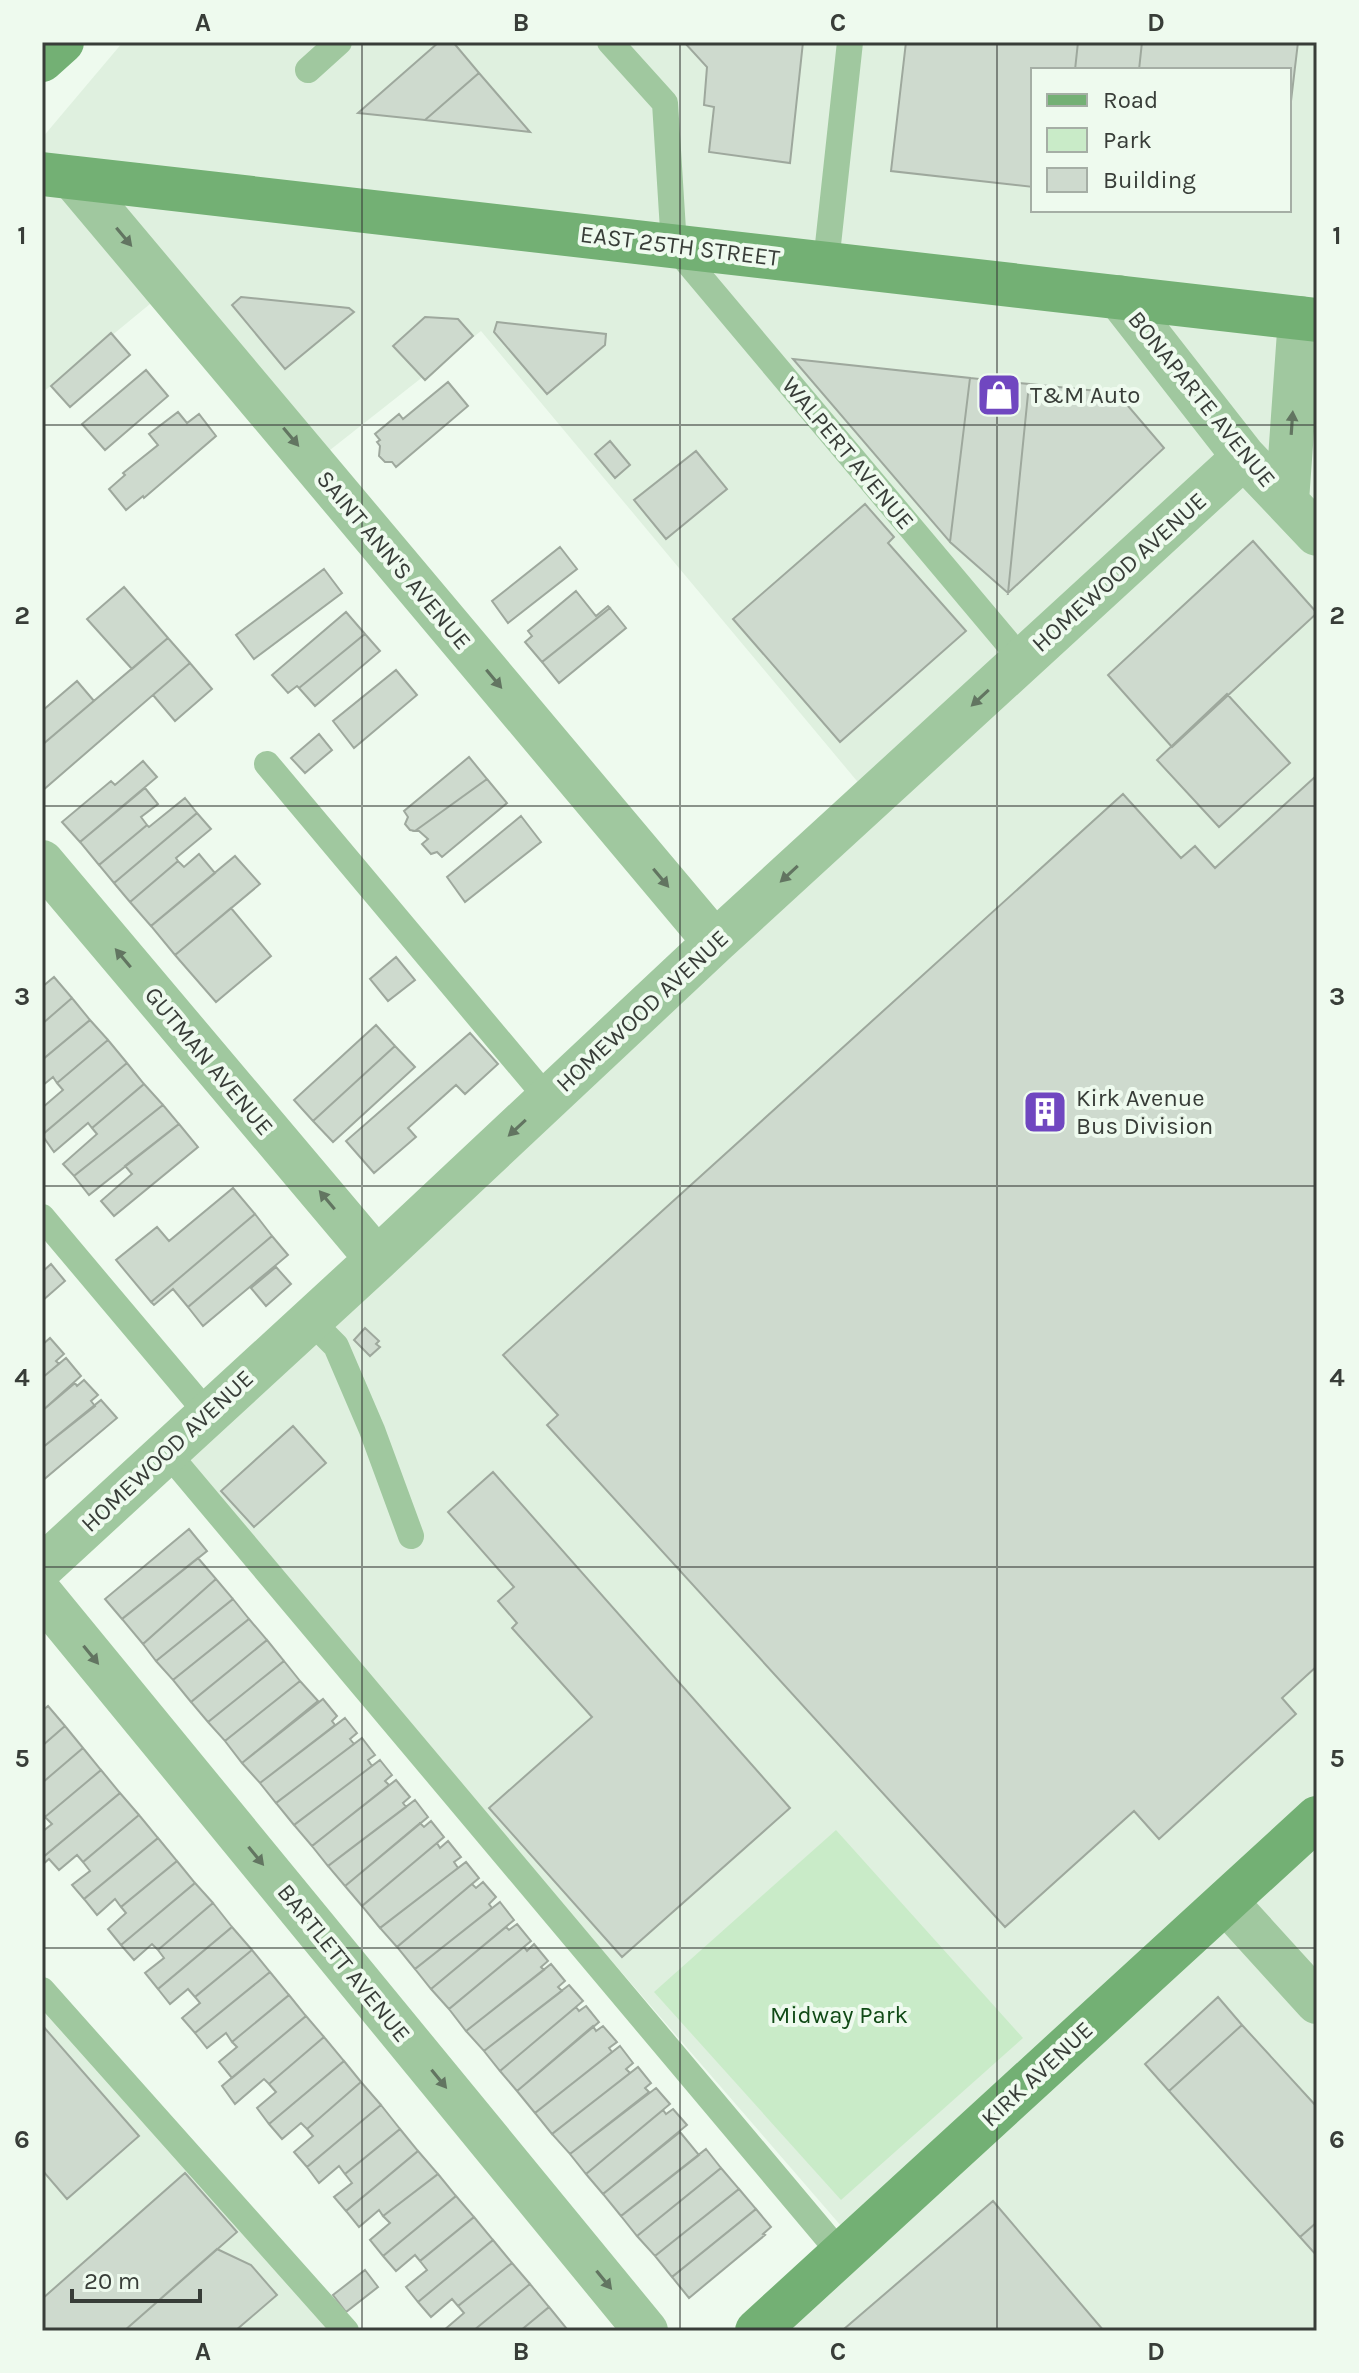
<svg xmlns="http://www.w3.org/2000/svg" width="1359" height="2373" viewBox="0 0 1359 2373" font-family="Karla,sans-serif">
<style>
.built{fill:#dff0df;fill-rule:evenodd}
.green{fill:#c9ebc8}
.building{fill:#cedace;stroke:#9ea89d;stroke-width:2}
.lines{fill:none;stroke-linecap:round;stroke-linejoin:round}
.lane{stroke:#a0c89f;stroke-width:26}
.street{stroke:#a0c89f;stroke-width:44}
.secondary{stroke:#73b074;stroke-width:44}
.oneway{fill:#627561}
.grid{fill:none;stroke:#383d38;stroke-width:2;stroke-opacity:0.55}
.labels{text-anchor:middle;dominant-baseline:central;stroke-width:8;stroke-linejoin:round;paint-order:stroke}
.street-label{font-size:24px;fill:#383d38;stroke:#eefaee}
.poi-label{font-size:24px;fill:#383d38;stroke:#eefaee;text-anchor:start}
.park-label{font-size:24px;fill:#104a16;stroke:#eefaee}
.neatline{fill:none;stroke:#383d38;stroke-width:3}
.grid-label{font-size:26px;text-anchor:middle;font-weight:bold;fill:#383d38}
</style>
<rect width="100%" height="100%" fill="#eefaee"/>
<!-- built -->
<path class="built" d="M123,42H1317V2331H769L861,2249L566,1908L171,1467L877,805L481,331L311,465L173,285L42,393V138ZM1033,70H1289V210H1033Z
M42,1987L343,2331H42Z"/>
<!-- green -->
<path class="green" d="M836,1830L1023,2038L841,2200L654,1992Z"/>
<!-- building -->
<path class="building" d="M439,42H453L479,73L425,120L358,113Z
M684,42H803L790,163L709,152L714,107L704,105L707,67Z
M906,42H1078L1075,70H1033V187L891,171Z
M1078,42H1142L1139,70H1075Z
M1142,42H1298L1289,118V70H1139Z
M479,73L530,132L425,120Z
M241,297L349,308L354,312L285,369L232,305Z
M425,317L458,319L473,336L425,380L393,346Z
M497,322L606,334L605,345L547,394L494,332Z
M111,333L130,355L70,407L51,386Z
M793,359L970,378L950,542Z
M146,370L168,396L105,450L82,424Z
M970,378L1029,384L1008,593L950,542Z
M448,382L468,406L396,467L392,462H385L379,456L380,446L377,442L380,440L375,434L399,414L403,419Z
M1029,384L1117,393L1164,448L1008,593Z
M178,412L187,423L199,414L216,436L144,498L143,496L126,510L109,489L125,475L123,473L158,445L149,434Z
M610,441L630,465L615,478L595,454Z
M696,451L727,489L666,539L634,500Z
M865,504L894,537L888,543L966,631L840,742L733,619Z
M1253,541L1317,613L1172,747L1108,675Z
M560,547L577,569L508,623L492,601Z
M324,569L342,593L254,659L236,635Z
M124,587L168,638L132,669L87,619Z
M576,591L596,616L608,606L610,608L542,662L525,642L532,636L528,631Z
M610,608L626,628L559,683L542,662Z
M346,612L365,634L299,688L297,686L288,693L272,675Z
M365,634L380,651L315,706L299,688Z
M168,638L190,663L42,791V745Z
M190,663L212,689L175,721L153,695Z
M396,670L417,695L354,748L333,721Z
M77,681L94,701L42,745V711Z
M1227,694L1290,763L1219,827L1157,760Z
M319,734L332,750L305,773L291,758Z
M469,757L487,779L415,831L410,830L405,824L408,817L404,811Z
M143,761L157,777L80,842L62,822L111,781L115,785Z
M1316,776L1317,1666L1282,1698L1296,1714L1159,1839L1134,1811L1005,1927L547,1425L558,1415L503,1355L1123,794L1181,858L1195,846L1215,868Z
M487,779L507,803L442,857L437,852L431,854L422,844L428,839L419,831H415Z
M145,788L158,804L141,817L147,825L99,865L80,842Z
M185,798L197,813L114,883L99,865L147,825L149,827Z
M197,813L211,829L176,858L178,861L130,902L114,883Z
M521,816L541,842L465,902L447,877Z
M199,854L215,873L151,926L130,902L178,861L184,867Z
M235,856L260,884L175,955L151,926Z
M231,908L271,956L216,1002L175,955Z
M396,957L415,980L388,1001L370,979Z
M54,977L72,998L42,1024V987Z
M72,998L90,1020L42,1060V1024Z
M90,1020L108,1040L57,1083L53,1077L42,1086V1060Z
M376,1025L395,1046L313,1121L294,1100Z
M470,1033L498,1064L465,1094L456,1085L408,1128L416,1137L374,1173L346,1141Z
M108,1040L127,1063L42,1135V1108L63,1090L57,1083Z
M395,1046L415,1067L333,1142L313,1121Z
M127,1063L144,1084L92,1128L88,1123L54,1152L42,1135Z
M144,1084L163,1105L74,1176L63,1164L97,1134L92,1128Z
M163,1105L179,1124L89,1195L74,1176Z
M179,1124L198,1147L114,1216L101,1201L132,1174L125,1166Z
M233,1188L255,1214L151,1302L116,1260L157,1227L169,1241Z
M255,1214L272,1236L188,1307L173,1289L154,1305L151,1302Z
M272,1236L288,1255L203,1326L188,1307Z
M51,1264L65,1281L42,1301V1272Z
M276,1267L291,1284L266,1306L251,1288Z
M365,1328L379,1341L376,1344L380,1347L370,1356L354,1340Z
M50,1338L64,1354L56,1361L59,1364L42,1378V1345Z
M66,1358L81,1376L42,1411V1378Z
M84,1380L98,1395L91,1401L95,1406L42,1448V1411L75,1383L77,1386Z
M101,1400L117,1418L42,1481V1448Z
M293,1426L326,1463L254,1527L221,1491Z
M493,1472L790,1808L622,1957L489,1808L592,1717L512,1628L517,1623L498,1601L514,1587L448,1512Z
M189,1529L207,1551L122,1619L105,1599Z
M198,1558L216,1579L143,1644L122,1619Z
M216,1579L233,1599L156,1661L143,1644Z
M233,1599L249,1619L173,1680L156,1661Z
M249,1619L267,1640L191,1702L173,1680Z
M267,1640L284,1661L208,1722L191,1702Z
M284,1661L300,1681L225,1741L208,1722Z
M300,1681L318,1701L242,1763L225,1741Z
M323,1699L337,1716L332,1721L335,1725L260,1783L242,1763Z
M48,1706L65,1726L42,1746V1711Z
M345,1718L357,1733L350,1739L354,1744L276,1803L260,1783Z
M65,1726L83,1748L42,1783V1746Z
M362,1738L375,1755L368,1760L372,1766L294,1825L276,1803Z
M83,1748L101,1770L45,1817L42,1812V1783Z
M380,1760L392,1775L385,1781L389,1785L312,1846L294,1825Z
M101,1770L120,1793L42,1858V1832L52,1824L45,1817Z
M396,1780L410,1797L403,1803L406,1807L328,1866L312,1846Z
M120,1793L139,1815L83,1862L77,1855L59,1870L49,1859L42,1865V1858Z
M415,1800L428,1817L345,1886L328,1866Z
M139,1815L158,1838L84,1899L72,1885L90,1871L83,1862Z
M431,1821L444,1837L362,1906L345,1886L420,1823L424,1827Z
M158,1838L177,1861L121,1907L115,1899L97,1915L84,1899Z
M448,1841L461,1857L454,1862L458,1868L380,1928L362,1906L437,1843L440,1848Z
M177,1861L195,1883L121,1945L108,1929L126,1913L121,1907Z
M466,1862L479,1878L397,1947L380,1928Z
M483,1882L496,1897L489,1904L492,1908L415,1969L397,1947L472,1884L476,1888Z
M195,1883L213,1903L158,1950L152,1944L134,1960L121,1945Z
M500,1902L514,1920L431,1989L415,1969Z
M213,1903L232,1927L158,1989L145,1973L164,1958L158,1950Z
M517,1924L531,1941L449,2009L431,1989L506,1927L509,1930Z
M232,1927L252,1950L195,1997L188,1989L170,2004L158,1989Z
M534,1944L548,1961L541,1967L544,1970L466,2031L449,2009L524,1947L527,1951Z
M252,1950L270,1972L195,2033L182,2018L200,2003L195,1997Z
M551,1964L565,1981L558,1987L562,1991L484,2051L466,2031Z
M270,1972L289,1995L232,2042L226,2033L207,2048L195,2033Z
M569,1985L583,2001L500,2071L484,2051Z
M289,1995L306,2016L232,2078L219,2062L237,2047L232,2042Z
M1218,1997L1242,2025L1169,2091L1145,2064Z
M586,2006L599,2022L517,2091L500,2071L576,2007L579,2011Z
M306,2016L324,2037L269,2084L264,2079L235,2104L222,2086Z
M42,2025L139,2136L67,2199L42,2170Z
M1242,2025L1317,2107V2222L1300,2237L1169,2091Z
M593,2026L596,2031L603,2026L617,2042L609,2048L612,2052L535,2113L517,2091Z
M324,2037L344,2061L269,2124L257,2108L276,2092L269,2084Z
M620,2046L633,2063L626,2069L630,2073L552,2134L535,2113Z
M344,2061L361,2082L307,2129L301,2123L282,2139L269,2124Z
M638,2067L651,2083L645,2088L649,2092L570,2154L552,2134Z
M361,2082L381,2105L307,2167L294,2152L313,2136L307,2129Z
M656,2088L670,2104L586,2174L570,2154Z
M381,2105L400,2129L345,2174L339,2166L319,2183L307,2167Z
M673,2109L687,2125L603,2194L586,2174L663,2110L666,2114Z
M400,2129L418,2151L346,2211L334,2197L352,2183L345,2174Z
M680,2132L699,2155L621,2216L603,2194Z
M706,2149L721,2168L637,2236L621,2216Z
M418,2151L438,2174L383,2216L379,2210L359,2227L346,2211Z
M721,2168L739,2189L655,2256L637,2236Z
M185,2173L237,2232L124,2331H42V2299Z
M438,2174L456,2196L383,2256L370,2240L390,2223L383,2216Z
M739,2189L756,2209L672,2277L655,2256Z
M456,2196L474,2217L420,2261L415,2255L396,2271L383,2256Z
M993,2201L1104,2331H845L844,2329Z
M756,2209L771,2227L763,2234L765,2235L689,2298L672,2277Z
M474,2217L493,2240L418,2302L406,2287L427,2270L420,2261Z
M1317,2222V2256L1300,2237Z
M493,2240L512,2263L458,2306L452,2299L431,2317L418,2302Z
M217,2249L251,2265L277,2295L235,2331H124Z
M512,2263L530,2284L473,2331H443L464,2313L458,2306Z
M365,2270L378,2287L346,2312L333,2295Z
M530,2284L549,2307L520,2331H473Z
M549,2307L567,2329L520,2331Z"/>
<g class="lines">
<!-- lane -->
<path class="lane" d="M610,42L665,103L674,246L1022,660
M308,70L339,42
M826,263L850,42
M267,764L548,1099
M42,1217L208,1414
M310,1320L336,1346L372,1430L411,1536
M166,1451L841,2254
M42,1990L346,2331"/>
<!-- street -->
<path class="street" d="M73,178L715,942
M1119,297L1244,457L1317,534
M1287,501L1300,318
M42,862L377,1259
M42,1567L377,1259L715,942L1244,457
M42,1595L646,2331
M1226,1902L1317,2002"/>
<!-- secondary -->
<path class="secondary" d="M42,60L62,42
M42,174L1317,320
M757,2331L1317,1818"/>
</g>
<!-- one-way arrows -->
<defs><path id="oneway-solid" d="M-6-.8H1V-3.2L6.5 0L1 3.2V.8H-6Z" transform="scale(2)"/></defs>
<g class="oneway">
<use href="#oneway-solid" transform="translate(124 237) rotate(50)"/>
<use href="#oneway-solid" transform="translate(1292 423) rotate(-86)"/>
<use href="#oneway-solid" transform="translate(291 437) rotate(50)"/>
<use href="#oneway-solid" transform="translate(494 679) rotate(50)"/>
<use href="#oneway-solid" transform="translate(980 698) rotate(137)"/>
<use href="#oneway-solid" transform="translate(789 874) rotate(137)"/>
<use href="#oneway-solid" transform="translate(661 878) rotate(50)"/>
<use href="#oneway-solid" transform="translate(123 958) rotate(-130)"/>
<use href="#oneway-solid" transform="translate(517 1128) rotate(137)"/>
<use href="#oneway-solid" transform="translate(327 1200) rotate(-130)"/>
<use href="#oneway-solid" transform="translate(91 1655) rotate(51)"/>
<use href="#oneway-solid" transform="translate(256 1856) rotate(51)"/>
<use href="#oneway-solid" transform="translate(439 2079) rotate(51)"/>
<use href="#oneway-solid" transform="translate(604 2280) rotate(51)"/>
</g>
<!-- grid -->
<path class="grid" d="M362,42V2331M680,42V2331M997,42V2331M42,425H1317M42,806H1317M42,1186H1317M42,1567H1317M42,1948H1317"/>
<!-- icons -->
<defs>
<g id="shop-square" transform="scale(2.3)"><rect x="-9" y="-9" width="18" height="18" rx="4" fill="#7047c0" stroke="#eefaee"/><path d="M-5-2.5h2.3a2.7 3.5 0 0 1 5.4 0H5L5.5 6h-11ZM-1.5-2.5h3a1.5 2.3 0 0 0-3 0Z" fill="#fff"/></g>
<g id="building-square" transform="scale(2.3)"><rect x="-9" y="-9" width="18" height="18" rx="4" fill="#7047c0" stroke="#eefaee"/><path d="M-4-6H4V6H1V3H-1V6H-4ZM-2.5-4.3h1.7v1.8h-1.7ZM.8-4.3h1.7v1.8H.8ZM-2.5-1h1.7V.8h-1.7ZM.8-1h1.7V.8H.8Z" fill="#fff"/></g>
</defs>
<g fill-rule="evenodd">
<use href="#shop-square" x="999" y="395"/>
<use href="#building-square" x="1045" y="1112"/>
</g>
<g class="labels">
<!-- street labels -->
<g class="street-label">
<text transform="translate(680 246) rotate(7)">EAST 25TH STREET</text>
<text transform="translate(1202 399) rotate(51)">BONAPARTE AVENUE</text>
<text transform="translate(848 453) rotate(50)">WALPERT AVENUE</text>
<text transform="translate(394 560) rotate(50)">SAINT ANN'S AVENUE</text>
<text transform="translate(1119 572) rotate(-42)">HOMEWOOD AVENUE</text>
<text transform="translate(642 1011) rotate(-43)">HOMEWOOD AVENUE</text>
<text transform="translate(209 1061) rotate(50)">GUTMAN AVENUE</text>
<text transform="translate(167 1451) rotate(-43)">HOMEWOOD AVENUE</text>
<text transform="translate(344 1963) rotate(51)">BARTLETT AVENUE</text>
<text transform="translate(1037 2074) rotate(-43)">KIRK AVENUE</text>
</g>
<!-- poi labels -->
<g class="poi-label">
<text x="1030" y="395">T&amp;M Auto</text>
<text x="1076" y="1098">Kirk Avenue<tspan x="1076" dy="28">Bus Division</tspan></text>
</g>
<!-- park labels -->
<g class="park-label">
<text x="839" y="2015">Midway Park</text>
</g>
</g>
<!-- border -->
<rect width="1359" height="2373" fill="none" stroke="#eefaee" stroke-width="88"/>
<!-- legend -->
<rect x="1031" y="68" width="260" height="144" fill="#eefaee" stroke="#a5aea5" stroke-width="2"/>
<rect x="1047" y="94" width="40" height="12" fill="#73b074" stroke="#a5aea5" stroke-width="2"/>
<text x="1103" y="108" font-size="24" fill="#383d38">Road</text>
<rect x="1047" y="128" width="40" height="24" fill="#c9ebc8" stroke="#a5aea5" stroke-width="2"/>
<text x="1103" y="148" font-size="24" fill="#383d38">Park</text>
<rect x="1047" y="168" width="40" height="24" fill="#cedace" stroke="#a5aea5" stroke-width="2"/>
<text x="1103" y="188" font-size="24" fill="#383d38">Building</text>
<!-- scale -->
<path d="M72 2289v12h128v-12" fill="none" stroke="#383d38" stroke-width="4"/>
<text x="84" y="2289" font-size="24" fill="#383d38" stroke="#eefaee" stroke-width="6" paint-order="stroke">20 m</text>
<rect x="44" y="44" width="1271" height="2285" class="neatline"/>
<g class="grid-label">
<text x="203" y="31">A</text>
<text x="521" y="31">B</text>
<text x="838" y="31">C</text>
<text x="1156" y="31">D</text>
<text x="22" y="244">1</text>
<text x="1337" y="244">1</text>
<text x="22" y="624">2</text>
<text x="1337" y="624">2</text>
<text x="22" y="1005">3</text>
<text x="1337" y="1005">3</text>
<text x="22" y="1386">4</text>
<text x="1337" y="1386">4</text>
<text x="22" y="1767">5</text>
<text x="1337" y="1767">5</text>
<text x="22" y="2148">6</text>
<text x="1337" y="2148">6</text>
<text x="203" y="2360">A</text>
<text x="521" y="2360">B</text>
<text x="838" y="2360">C</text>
<text x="1156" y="2360">D</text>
</g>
</svg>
